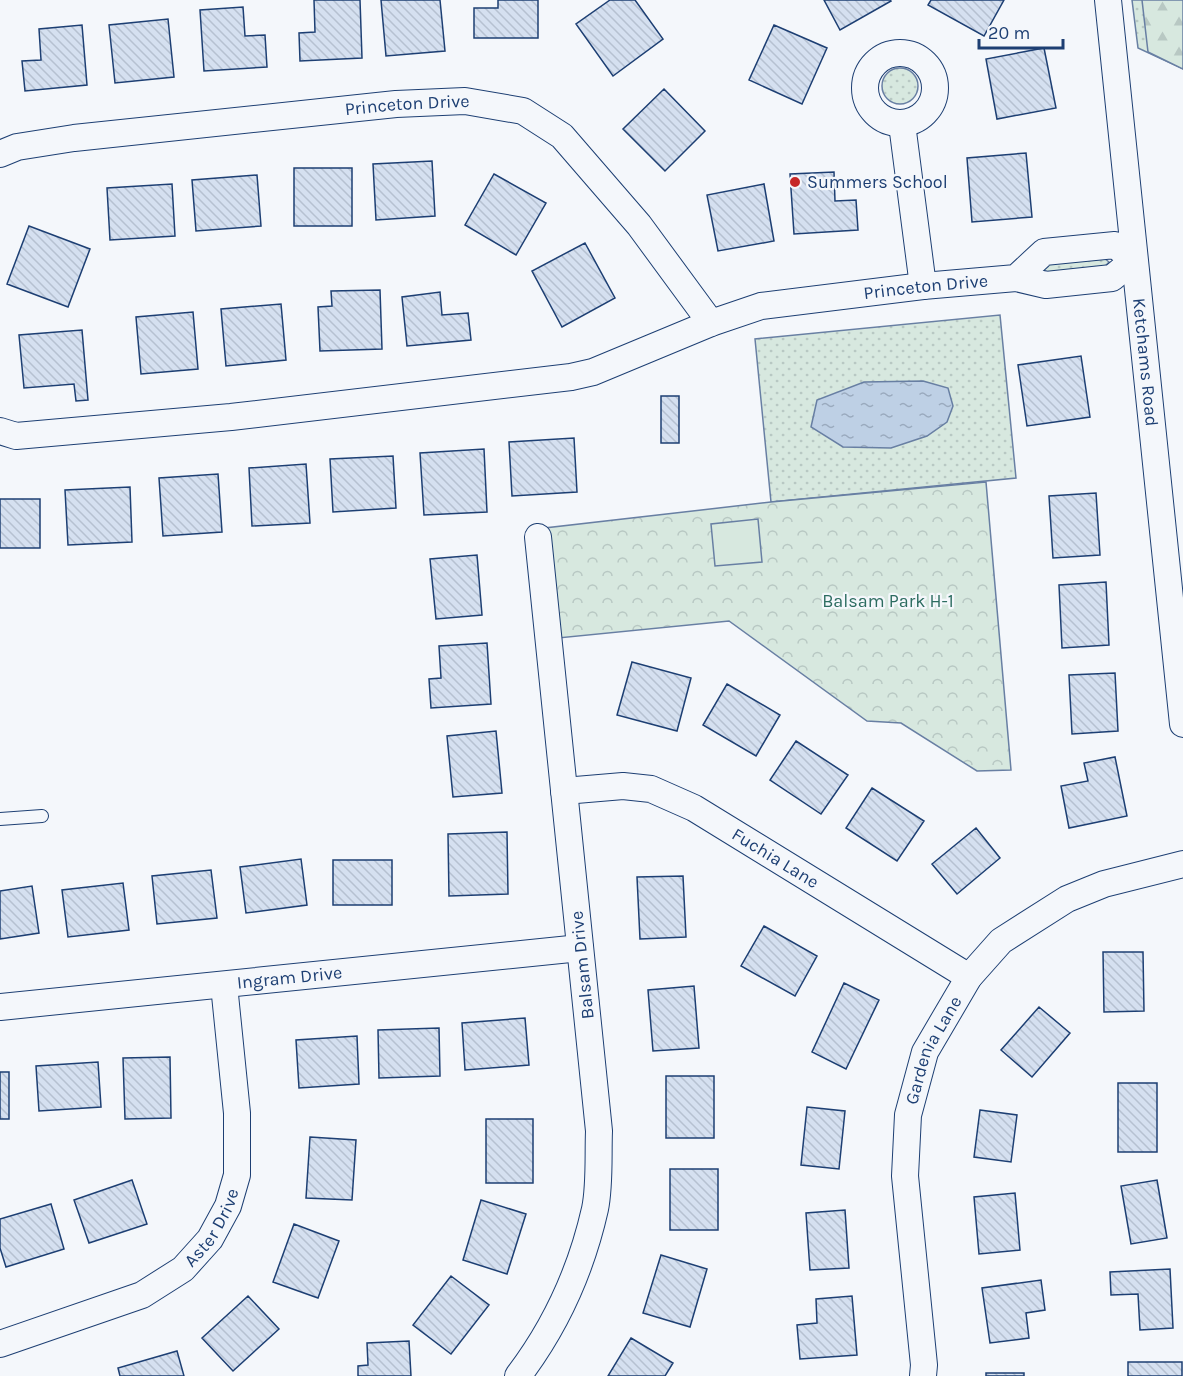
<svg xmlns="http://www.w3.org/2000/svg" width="1183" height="1376" viewBox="0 0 1183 1376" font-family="Karla,sans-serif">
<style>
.grass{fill:url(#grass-dots);stroke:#687fa3;stroke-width:1.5}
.forest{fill:url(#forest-firs);stroke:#687fa3;stroke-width:1.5}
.park{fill:url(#park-crowns);stroke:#687fa3;stroke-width:1.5}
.pitch{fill:#d7e8df;stroke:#687fa3;stroke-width:1.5}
.water{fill:url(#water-ripples);stroke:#687fa3;stroke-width:1.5}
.building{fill:url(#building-back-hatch);stroke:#1d3f73;stroke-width:1.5}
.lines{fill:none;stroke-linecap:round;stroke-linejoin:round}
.service-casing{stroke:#1d3f73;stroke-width:14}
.minor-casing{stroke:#1d3f73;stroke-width:28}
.service{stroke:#f4f7fb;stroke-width:12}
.minor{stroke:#f4f7fb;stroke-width:26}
.poi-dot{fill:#c62828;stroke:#f4f7fb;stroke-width:2}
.labels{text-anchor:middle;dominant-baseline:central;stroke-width:4.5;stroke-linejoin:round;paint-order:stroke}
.street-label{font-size:18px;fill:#1d3f73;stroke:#f4f7fb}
.poi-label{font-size:18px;fill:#1d3f73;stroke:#f4f7fb;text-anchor:start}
.park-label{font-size:18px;fill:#2c6c60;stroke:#f4f7fb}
</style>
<defs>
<pattern id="grass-dots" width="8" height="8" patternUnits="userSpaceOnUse" patternTransform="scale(1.5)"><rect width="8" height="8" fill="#d7e8df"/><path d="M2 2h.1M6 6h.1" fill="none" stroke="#b8c8c3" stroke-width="1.8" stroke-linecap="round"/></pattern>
<pattern id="forest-firs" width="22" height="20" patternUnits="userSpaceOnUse" patternTransform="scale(1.5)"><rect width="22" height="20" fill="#d7e8df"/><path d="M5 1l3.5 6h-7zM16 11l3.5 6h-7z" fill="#b8c8c3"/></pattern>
<pattern id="park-crowns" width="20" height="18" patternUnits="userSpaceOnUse" patternTransform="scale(1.5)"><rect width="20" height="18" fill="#d7e8df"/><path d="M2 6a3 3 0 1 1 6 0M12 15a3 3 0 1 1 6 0" fill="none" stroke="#b8c8c3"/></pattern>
<pattern id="water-ripples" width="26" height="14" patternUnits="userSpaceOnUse" patternTransform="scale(1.5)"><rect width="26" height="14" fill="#bed0e5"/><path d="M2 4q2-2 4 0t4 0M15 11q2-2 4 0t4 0" fill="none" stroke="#9aaabe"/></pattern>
<pattern id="building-back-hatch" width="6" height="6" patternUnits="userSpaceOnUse" patternTransform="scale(1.5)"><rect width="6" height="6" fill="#d5e0f0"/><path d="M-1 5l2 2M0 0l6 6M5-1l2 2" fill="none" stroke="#b6c1d1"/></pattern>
</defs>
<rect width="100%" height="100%" fill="#f4f7fb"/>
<!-- grass -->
<path class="grass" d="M1132,0H1183V69L1138,48Z
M882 86a18 18 0 1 1 36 0a18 18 0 1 1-36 0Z
M1099,254L1109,262L1101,271L1055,275L1041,269L1052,258Z
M1000,315L1016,478L771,502L755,339Z"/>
<!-- forest -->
<path class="forest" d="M1142,0H1183V69L1148,52Z"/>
<!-- park -->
<path class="park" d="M986,482L1011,770L977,771L901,723L867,721L729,621L548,639L536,529L771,502Z"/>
<!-- pitch -->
<path class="pitch" d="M758,519L762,562L715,566L711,524Z"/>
<!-- water -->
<path class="water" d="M923,381L948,388L953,406L947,422L927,436L891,448L843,447L811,427L817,400L864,382Z"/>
<!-- building -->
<path class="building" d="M314,0H360L362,58L300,61L299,33L315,32Z
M381,0H440L445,51L386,56Z
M498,0H538V38H474V8H498Z
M610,0H635L663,39L613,76L576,24Z
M824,0H890L891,1L840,30Z
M931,0H1004L984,36L928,5Z
M243,7L245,36L265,35L267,67L204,71L200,10Z
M168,19L174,77L115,83L109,25Z
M82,25L87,85L25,91L22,61L41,60L39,29Z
M774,25L827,48L802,104L749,80Z
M1044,48L1056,108L997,119L986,59Z
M664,89L705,131L665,171L623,129Z
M1026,153L1032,217L972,222L967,158Z
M432,161L435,216L376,220L373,164Z
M294,168H352V226H294Z
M834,172L835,201L856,200L858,230L794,234L790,174Z
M494,174L546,203L516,255L465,225Z
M257,175L261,226L196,231L192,180Z
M172,184L175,236L110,240L107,188Z
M764,184L774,241L718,251L707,195Z
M29,226L90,249L68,307L7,284Z
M585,243L615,298L562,327L532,271Z
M380,290L382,349L320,351L318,307L332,306L331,291Z
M440,292L442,315L468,313L471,340L407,346L402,297Z
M281,304L286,360L226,366L221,309Z
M193,312L198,369L141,374L136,317Z
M82,330L88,400L76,401L74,384L24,388L19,335Z
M1081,356L1090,417L1027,426L1018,365Z
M661,396H679V443H661Z
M574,438L577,492L512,496L509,442Z
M484,449L487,512L424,515L420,453Z
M393,456L396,508L333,512L330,459Z
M306,464L310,523L252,526L249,468Z
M218,474L222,532L163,536L159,478Z
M130,487L132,542L68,545L65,490Z
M1096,493L1100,555L1053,558L1049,496Z
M0,499H40V548H0Z
M477,555L482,615L436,619L430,559Z
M1106,582L1109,645L1062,648L1059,585Z
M487,643L491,704L431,708L429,679L441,678L439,646Z
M632,662L691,678L677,731L617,715Z
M1115,673L1118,731L1072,734L1069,675Z
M727,684L780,715L756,756L703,725Z
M496,731L502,793L453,797L447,736Z
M796,741L848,775L821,814L770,780Z
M1115,757L1127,816L1069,828L1061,786L1088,781L1084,763Z
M872,788L924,821L897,861L846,828Z
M976,828L1000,858L957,894L932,864Z
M507,832L508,894L449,896L448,834Z
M301,859L307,905L246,913L240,867Z
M333,860H392V905H333Z
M211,870L217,918L157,924L152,876Z
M683,876L686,937L640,939L637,877Z
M123,883L129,930L68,937L62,890Z
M32,886L39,933L0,939V891Z
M764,926L817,956L795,996L741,966Z
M1103,952H1143L1144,1011L1104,1012Z
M844,983L879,1000L846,1069L812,1052Z
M694,986L699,1048L653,1051L648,990Z
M1039,1007L1070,1033L1032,1077L1001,1050Z
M525,1018L529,1065L465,1070L462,1023Z
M439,1028L440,1076L379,1078L378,1030Z
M357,1036L359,1084L299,1088L296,1040Z
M170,1057L171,1118L125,1119L123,1058Z
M98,1062L101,1107L39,1111L36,1066Z
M0,1072H9V1119H0Z
M666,1076H714V1138H666Z
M1118,1083H1157V1152H1118Z
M807,1107L845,1111L839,1169L801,1165Z
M980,1110L1017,1115L1011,1162L974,1157Z
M486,1119H533V1183H486Z
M310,1137L356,1140L352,1200L306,1198Z
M670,1169H718V1230H670Z
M132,1180L147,1224L89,1243L74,1200Z
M1157,1180L1167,1238L1131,1244L1121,1186Z
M1015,1193L1020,1250L979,1254L974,1197Z
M481,1200L526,1214L507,1274L463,1260Z
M51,1204L64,1249L6,1267L0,1248V1219Z
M845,1210L849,1268L810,1270L806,1213Z
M294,1224L339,1241L318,1298L273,1282Z
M661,1255L707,1269L690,1327L643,1313Z
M1170,1269L1173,1328L1140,1330L1138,1294L1111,1295L1110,1272Z
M451,1276L489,1305L451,1354L413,1325Z
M1041,1280L1045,1310L1026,1313L1029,1338L990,1343L982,1288Z
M248,1296L279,1329L233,1371L202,1338Z
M852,1296L857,1355L800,1359L797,1325L817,1323L816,1299Z
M631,1338L673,1363L665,1376H608Z
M409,1341L411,1376H358V1366L368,1365L367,1343Z
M177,1351L184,1376H120L118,1368Z
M1128,1362H1182V1376H1128Z
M986,1373H1024V1376H986Z"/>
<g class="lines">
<!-- service casing -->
<g class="service-casing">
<path id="service" d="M0,819L42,816"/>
</g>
<!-- minor casing -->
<g class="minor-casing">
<g id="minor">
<path id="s1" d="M1108,0L1183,724"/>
<circle cx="900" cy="88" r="35"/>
<path d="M902,124L923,286"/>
<path id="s2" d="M0,154L17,147L74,138L396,104L465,101L523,111L562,136L639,225L711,323"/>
<path id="s3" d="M0,431L16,436L231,417L571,377L593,372L711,323L761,306L923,286L1016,278L1046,285L1112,278L1134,260L1115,245L1044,252L1016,278"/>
<path id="s4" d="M564,791L623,786L651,789L694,808L969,977"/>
<path id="s5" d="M0,1007L580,948"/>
<path id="s6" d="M0,1344L142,1295L183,1269L210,1239L228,1206L237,1175V1113L224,985"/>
<path d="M518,1376C556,1326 581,1271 595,1209C600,1185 598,1155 599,1131L538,537"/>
<path id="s7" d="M923,1376L924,1365L905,1176L908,1115L925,1052L969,977L1001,941L1067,899L1104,884L1183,864"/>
</g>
</g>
<!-- service -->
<use href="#service" class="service"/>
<!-- minor -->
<use href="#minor" class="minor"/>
</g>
<!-- markers -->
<circle class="poi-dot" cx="795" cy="182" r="6"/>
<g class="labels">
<!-- street labels -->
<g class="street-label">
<text stroke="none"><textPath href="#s2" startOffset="411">Princeton Drive</textPath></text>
<text stroke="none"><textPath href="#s3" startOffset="944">Princeton Drive</textPath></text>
<text stroke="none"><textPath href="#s1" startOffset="364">Ketchams Road</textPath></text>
<text stroke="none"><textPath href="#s4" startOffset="230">Fuchia Lane</textPath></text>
<text transform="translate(582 965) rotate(-96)">Balsam Drive</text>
<text stroke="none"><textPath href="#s5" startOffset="291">Ingram Drive</textPath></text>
<text stroke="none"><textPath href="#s7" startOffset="332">Gardenia Lane</textPath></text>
<text stroke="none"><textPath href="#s6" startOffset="250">Aster Drive</textPath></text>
</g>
<!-- poi labels -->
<g class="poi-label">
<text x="807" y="182">Summers School</text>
</g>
<!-- park labels -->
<g class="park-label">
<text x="888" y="601">Balsam Park H-1</text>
</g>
</g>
<!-- scale -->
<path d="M979 39v9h84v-9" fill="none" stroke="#1d3f73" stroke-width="3"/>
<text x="988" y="39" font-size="18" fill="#1d3f73" stroke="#f4f7fb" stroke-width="4.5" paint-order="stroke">20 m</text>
</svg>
